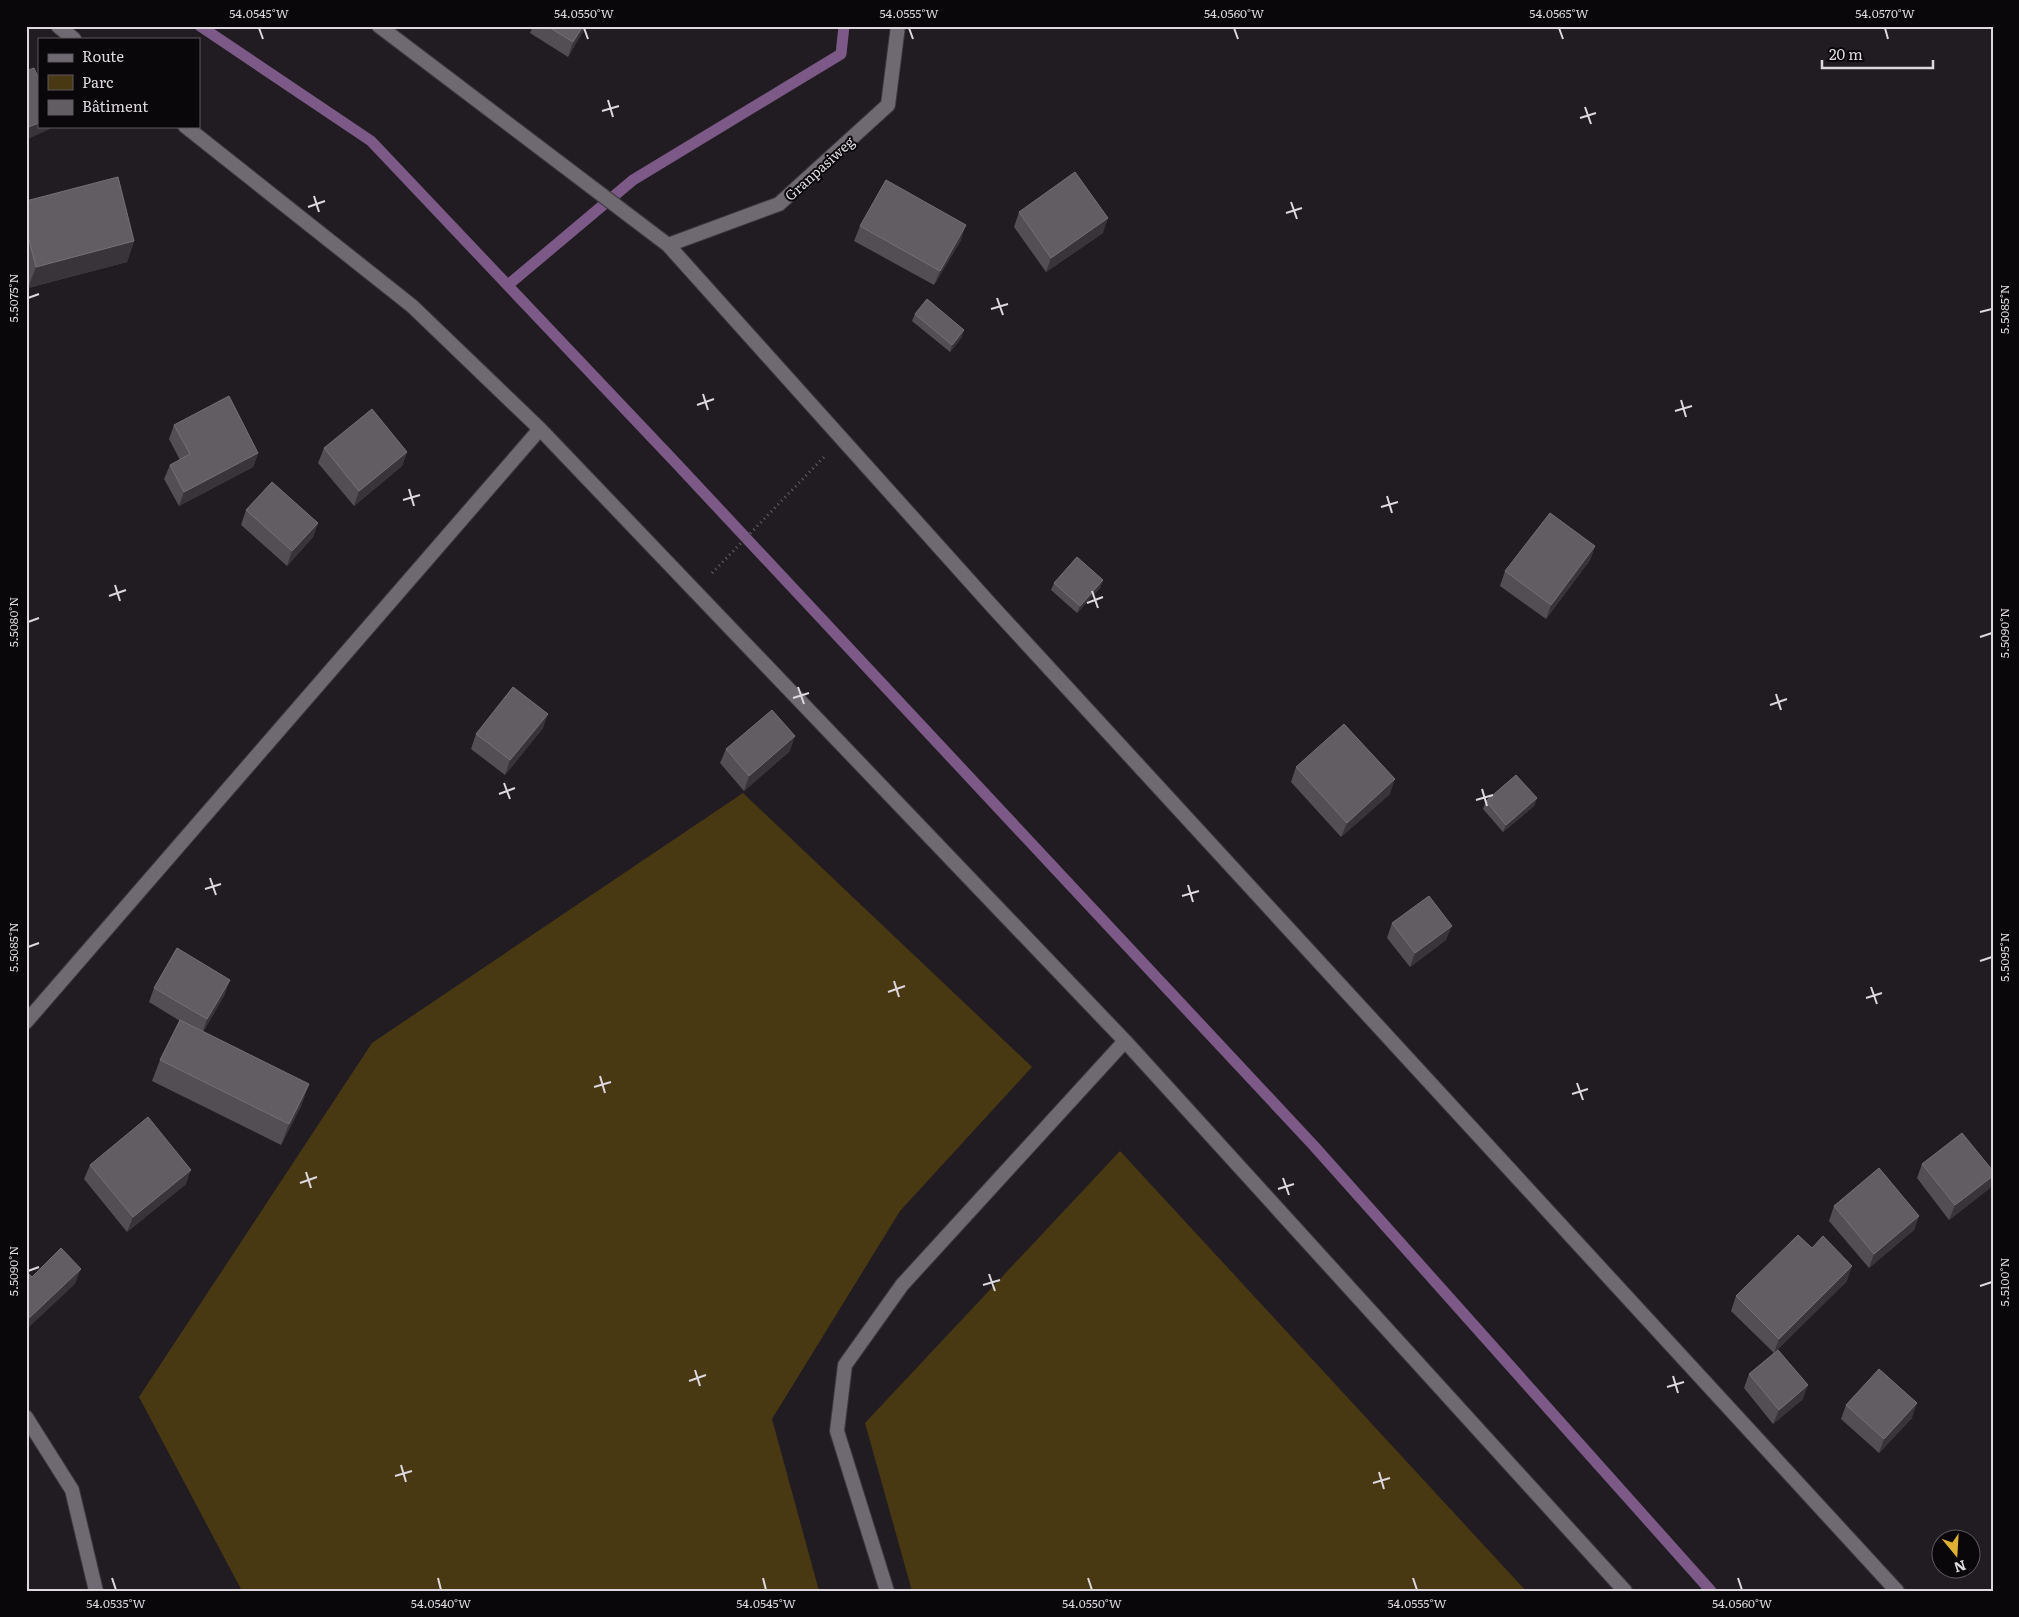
<svg xmlns="http://www.w3.org/2000/svg" width="2019" height="1617" viewBox="0 0 2019 1617" font-family="Literata,serif">
<style>
.green{fill:#493912}
.lines{fill:none;stroke-linecap:round;stroke-linejoin:round}
.stream{stroke:#7d5987;stroke-width:11}
.minor-casing{stroke:#3c383e;stroke-width:16}
.path{stroke:#676368;stroke-width:3;stroke-dasharray:1 4;stroke-linecap:butt}
.minor{stroke:#6f6971;stroke-width:14}
.wall{fill:#534d54}
.shaded-wall{fill:#39333a}
.building{fill:#625c63;stroke:#757076}
.ticks{fill:none;stroke:#dcd8dd;stroke-width:2}
.labels{text-anchor:middle;dominant-baseline:central;stroke-width:4;stroke-linejoin:round;paint-order:stroke}
.street-label{font-size:14px;fill:#dcd8dd;stroke:#09070a}
.neatline{fill:none;stroke:#dcd8dd;stroke-width:2}
.ticks-label{font-size:12px;text-anchor:middle;fill:#dcd8dd}
</style>
<rect width="100%" height="100%" fill="#211c22"/>
<!-- green -->
<path class="green" d="M743,793L1032,1067L900,1211L772,1419L819,1591H242L139,1397L372,1043Z
M1120,1151L1526,1591H912L865,1423Z"/>
<g class="lines">
<!-- stream -->
<path class="stream" d="M200,26L371,141L676,463L1314,1146L1711,1591
M508,285L633,180L841,54L844,26"/>
<!-- minor casing -->
<g class="minor-casing">
<path id="minor" d="M58,26L74,39
M379,26L668,245L992,606L1897,1591
M185,126L412,306L540,429L1125,1041L1625,1591
M668,245L779,204L888,105L898,26
M26,1022L540,429
M26,1417L72,1490L96,1591
M887,1591L837,1431L845,1365L902,1285L1125,1041"/>
</g>
<!-- path -->
<path class="path" d="M712,573L824,457"/>
<!-- minor -->
<use href="#minor" class="minor"/>
</g>
<!-- wall -->
<path class="wall" d="M533,26H586L568,57L530,33Z
M26,201L134,241L127,262L28,288L26,280Z
M1019,212L1103,233L1046,272L1014,227Z
M860,226L961,240L934,285L854,241Z
M915,314L962,337L950,352L912,321Z
M174,425L258,453L253,467L179,506L164,479L170,465L180,460L169,439Z
M324,448L407,452L402,466L354,506L318,463Z
M246,510L318,523L313,537L287,566L241,525Z
M1595,546L1590,560L1546,619L1500,586L1505,571Z
M1103,580L1100,588L1077,613L1051,590L1054,583Z
M543,728L505,775L471,749L476,734Z
M726,749L790,751L744,791L720,763Z
M1296,767L1390,794L1341,837L1291,782Z
M1537,798L1534,806L1503,832L1483,809L1486,801Z
M1392,923L1446,940L1410,967L1387,938Z
M154,988L225,994L203,1032L309,1084L301,1106L281,1145L152,1081L160,1060L180,1021L149,1002Z
M1922,1164L1990,1188L1949,1220L1917,1178Z
M90,1165L186,1184L127,1232L84,1179Z
M1834,1206L1919,1216L1914,1230L1869,1268L1829,1221Z
M1847,1281L1775,1352L1803,1399L1773,1424L1744,1388L1749,1374L1774,1353L1731,1311L1736,1296Z
M1846,1405L1912,1418L1879,1453L1841,1419Z"/>
<!-- shaded-wall -->
<path class="shaded-wall" d="M583,26H586L568,57L573,42Z
M39,123V126H51L50,129L26,140V128Z
M1108,218L1103,233L1046,272L1051,258Z
M966,225L961,240L934,285L940,271Z
M134,241L127,262L28,288L36,267Z
M964,330L962,337L950,352L952,345Z
M407,452L402,466L354,506L359,491Z
M258,453L253,467L179,506L184,492Z
M318,523L313,537L287,566L292,551Z
M1595,546L1590,560L1546,619L1551,605Z
M1103,580L1100,588L1077,613L1080,606Z
M548,714L543,728L505,775L510,760Z
M795,736L790,751L744,791L749,776Z
M1395,779L1390,794L1341,837L1347,823Z
M1537,798L1534,806L1503,832L1506,825Z
M1452,926L1446,940L1410,967L1415,953Z
M230,980L225,994L202,1034L207,1019Z
M309,1084L301,1106L281,1145L289,1124Z
M191,1170L186,1184L127,1232L133,1217Z
M1993,1176V1181L1990,1188L1949,1220L1955,1205Z
M1919,1216L1914,1230L1869,1268L1874,1254Z
M1852,1266L1847,1281L1774,1353L1779,1339Z
M81,1269L75,1284L26,1330V1321Z
M1808,1385L1803,1399L1773,1424L1779,1410Z
M1917,1403L1912,1418L1879,1453L1884,1439Z"/>
<!-- building -->
<path class="building" d="M547,26H583L573,42Z
M34,68L39,79V123L26,128V71Z
M1075,172L1108,218L1051,258L1019,212Z
M118,177L134,241L36,267L26,228V201Z
M886,180L966,225L940,271L860,226Z
M927,299L964,330L952,345L915,314Z
M229,396L258,453L184,492L170,465L190,454L174,425Z
M372,409L407,452L359,491L324,448Z
M272,482L318,523L292,551L246,510Z
M1550,513L1595,546L1551,605L1505,571Z
M1077,557L1103,580L1080,606L1054,583Z
M513,687L548,714L510,760L476,734Z
M772,710L795,736L749,776L726,749Z
M1344,724L1395,779L1347,823L1296,767Z
M1516,775L1537,798L1506,825L1486,801Z
M1429,896L1452,926L1415,953L1392,923Z
M177,948L230,980L207,1019L154,988Z
M180,1020L309,1084L289,1124L160,1060Z
M148,1117L191,1170L133,1217L90,1165Z
M1962,1133L1993,1171V1176L1955,1205L1922,1164Z
M1879,1168L1919,1216L1874,1254L1834,1206Z
M1798,1235L1812,1248L1823,1236L1852,1266L1779,1339L1736,1296Z
M61,1248L81,1269L26,1321V1271L32,1277Z
M1778,1350L1808,1385L1779,1410L1749,1374Z
M1879,1369L1917,1403L1884,1439L1846,1405Z"/>
<!-- ticks -->
<path class="ticks" d="M259,28L263,39M584,28L588,39M909,28L913,39M1234,28L1238,39M1559,28L1563,39M1885,28L1888,39M608,100L613,117M1585,107L1591,124M602,111L619,106M1580,118L1596,113M314,196L319,212M1291,202L1297,219M308,207L325,201M1286,213L1302,208M28,298L39,294M997,298L1003,315M991,309L1008,304M1980,312L1992,309M703,394L708,410M1681,400L1686,417M697,405L714,399M1675,411L1692,406M409,489L414,506M1387,496L1392,513M403,500L420,495M1381,507L1398,502M115,585L120,601M1092,591L1098,608M109,596L126,590M1087,603L1103,597M28,622L39,618M1980,637L1992,633M798,687L804,704M1776,694L1781,710M793,698L809,693M1770,705L1787,699M504,783L510,799M1482,789L1487,806M499,794L515,788M1476,800L1493,795M210,878L216,895M1188,885L1193,902M205,889L221,884M1182,896L1199,891M28,947L39,943M1980,961L1992,957M894,981L899,997M1871,987L1877,1004M888,992L905,986M1866,998L1882,993M600,1076L605,1093M1577,1083L1583,1100M594,1087L611,1082M1572,1094L1588,1089M306,1172L311,1188M1283,1178L1289,1195M300,1183L317,1177M1278,1189L1294,1184M28,1271L39,1267M989,1274L995,1291M983,1285L1000,1280M1980,1286L1992,1282M695,1370L700,1386M1673,1376L1678,1393M689,1381L706,1375M1667,1387L1684,1382M401,1465L406,1482M1379,1472L1384,1489M395,1476L412,1471M1373,1483L1390,1478M112,1578L116,1590M438,1578L441,1590M763,1578L766,1590M1088,1578L1092,1590M1413,1578L1417,1590M1738,1578L1742,1590"/>
<g class="labels">
<!-- street labels -->
<g class="street-label">
<text transform="translate(819 168) rotate(-42)">Granpasiweg</text>
</g>
</g>
<!-- border -->
<rect width="2019" height="1617" fill="none" stroke="#09070a" stroke-width="55"/>
<!-- legend -->
<rect x="38" y="38" width="162" height="90" fill="#09070a" stroke="#5d5b5e"/>
<rect x="48" y="54" width="25" height="8" fill="#6f6971" stroke="#5d5b5e"/>
<text x="82" y="62" font-size="15" fill="#dcd8dd">Route</text>
<rect x="48" y="75" width="25" height="15" fill="#493912" stroke="#5d5b5e"/>
<text x="82" y="88" font-size="15" fill="#dcd8dd">Parc</text>
<rect x="48" y="100" width="25" height="15" fill="#625c63" stroke="#5d5b5e"/>
<text x="82" y="112" font-size="15" fill="#dcd8dd">Bâtiment</text>
<!-- north arrow -->
<g transform="translate(1956 1554) rotate(162)"><circle r="24" fill="#09070a" stroke="#5d5b5e"/>
<path d="M0-4L9 19L0 12L-9 19Z" fill="#dfb034"/>
<text y="-8" font-size="14" font-weight="bold" text-anchor="middle" fill="#dcd8dd">N</text>
</g>
<!-- scale -->
<path d="M1822 60v8h111v-8" fill="none" stroke="#dcd8dd" stroke-width="2.5"/>
<text x="1829" y="60" font-size="15" fill="#dcd8dd" stroke="#09070a" stroke-width="4" paint-order="stroke">20 m</text>
<rect x="28" y="28" width="1964" height="1562" class="neatline"/>
<g class="ticks-label">
<text x="259" y="18">54.0545°W</text>
<text x="584" y="18">54.0550°W</text>
<text x="909" y="18">54.0555°W</text>
<text x="1234" y="18">54.0560°W</text>
<text x="1559" y="18">54.0565°W</text>
<text x="1885" y="18">54.0570°W</text>
<text transform="translate(14 298) rotate(-90)" y="4">5.5075°N</text>
<text transform="translate(2005 309) rotate(-90)" y="4">5.5085°N</text>
<text transform="translate(14 622) rotate(-90)" y="4">5.5080°N</text>
<text transform="translate(2005 633) rotate(-90)" y="4">5.5090°N</text>
<text transform="translate(14 947) rotate(-90)" y="4">5.5085°N</text>
<text transform="translate(2005 957) rotate(-90)" y="4">5.5095°N</text>
<text transform="translate(14 1271) rotate(-90)" y="4">5.5090°N</text>
<text transform="translate(2005 1282) rotate(-90)" y="4">5.5100°N</text>
<text x="116" y="1608">54.0535°W</text>
<text x="441" y="1608">54.0540°W</text>
<text x="766" y="1608">54.0545°W</text>
<text x="1092" y="1608">54.0550°W</text>
<text x="1417" y="1608">54.0555°W</text>
<text x="1742" y="1608">54.0560°W</text>
</g>
</svg>
